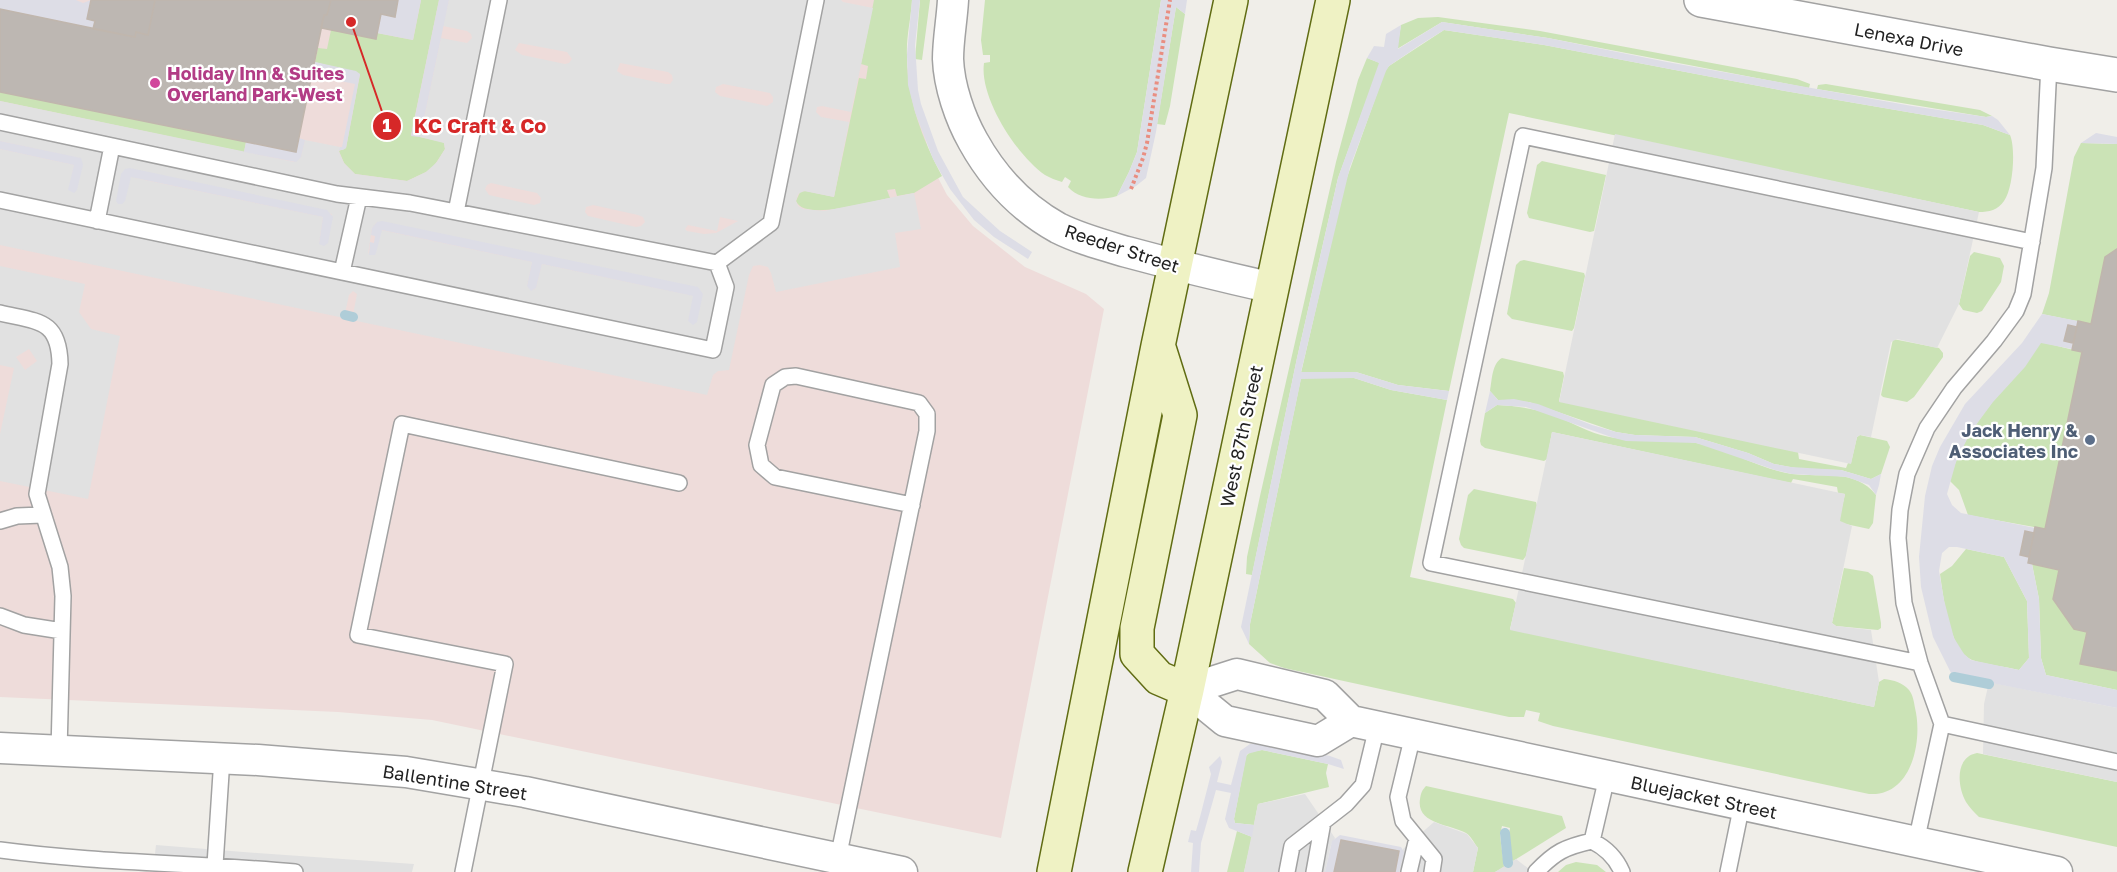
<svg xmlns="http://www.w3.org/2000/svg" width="2117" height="872" viewBox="0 0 2117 872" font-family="'Golos Text',sans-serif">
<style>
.commercial{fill:#eedcda}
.grass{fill:#cbe3b6}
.parking{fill:#e1e1e1;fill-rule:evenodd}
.plaza{fill:#dddde6;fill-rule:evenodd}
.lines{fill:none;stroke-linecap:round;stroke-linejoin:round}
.stream{stroke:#afcdd8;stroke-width:10}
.building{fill:#bdb7b2;stroke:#c0b6ad;stroke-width:1.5}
.service-casing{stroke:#a2a2a2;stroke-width:18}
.minor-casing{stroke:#a2a2a2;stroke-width:33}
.tertiary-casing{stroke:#a2a2a2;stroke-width:36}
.secondary-casing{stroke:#606c13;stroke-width:36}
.path{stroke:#e98e81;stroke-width:4;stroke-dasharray:3 3;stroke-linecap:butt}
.service{stroke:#fff;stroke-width:15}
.minor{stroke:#fff;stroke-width:30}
.tertiary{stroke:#fff;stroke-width:33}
.secondary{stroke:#eff2c4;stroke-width:33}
.hotel-dot{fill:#d1479c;stroke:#fff;stroke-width:2}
.service-dot{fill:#5c6f8a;stroke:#fff;stroke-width:2}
.labels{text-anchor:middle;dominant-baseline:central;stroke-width:4.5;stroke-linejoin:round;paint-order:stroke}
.street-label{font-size:18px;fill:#212121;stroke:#fff}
.hotel-label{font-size:18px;font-weight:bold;fill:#b23c85;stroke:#fff;text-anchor:start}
.service-label{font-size:18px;font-weight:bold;fill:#4e5e75;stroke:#fff;text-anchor:end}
.leader{fill:none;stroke:#d62828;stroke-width:2}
.callout-dot{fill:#d62828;stroke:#fff;stroke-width:2}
.mark-label{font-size:18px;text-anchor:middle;font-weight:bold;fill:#fff}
.callout-label{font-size:20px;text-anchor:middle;font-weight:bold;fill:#d62828;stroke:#fff;stroke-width:4.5;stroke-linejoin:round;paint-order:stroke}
</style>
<rect width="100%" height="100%" fill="#f0eee9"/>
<!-- commercial -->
<path class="commercial" d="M0,0H908L903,51L933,168L947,195L973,226L1025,267L1086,294L1104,309L1001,838L432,720L338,712L0,697Z"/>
<!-- grass -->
<path class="grass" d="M421,0H439L411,135L442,142L444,143L445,149L434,166L426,172L407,181L355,174L344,163L339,151L346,148L360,74L315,62L318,48L327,49L331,30L377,33L413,40Z
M874,0H912C911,19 906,37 907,56C907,99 922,138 942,176L914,193L897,196L895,189L887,190L890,198C872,201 804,222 796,201L800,192L806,191L834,197L859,78L866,79L868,66L861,64Z
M920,0H930L922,60L915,59Z
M985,0H1161L1137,152L1129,172L1117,196C1101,201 1080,200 1068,187L1071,181L1065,177L1062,182C1056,180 1050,178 1045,175C1017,156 979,97 984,63L990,62V55H983L981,40Z
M1176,7L1185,14L1170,106L1165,125L1157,124Z
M1438,17L1540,31L1797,79L1810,84L1809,88L1548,38L1442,22L1397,49L1401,25L1418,18Z
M1444,30L1544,45L1785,91L1983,125L2010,135C2016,149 2013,189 2004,201C1998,210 1989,212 1979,212L1509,113L1449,391L1398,385L1356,372L1301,373L1345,183L1385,71L1389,66Z
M1367,58L1380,63L1338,178L1297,358L1252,575L1246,574L1247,557L1260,496L1336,162L1358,80Z
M1826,84L1980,110L1992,116L1986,117L1817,89L1818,85Z
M0,92L246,142L244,152L0,101Z
M2081,143L2117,144V249L2091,324L2042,314L2049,293L2074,157Z
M1542,161L1606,175L1594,231L1590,232L1529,218L1527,213L1537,165Z
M1974,252L2000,258L2004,266L2001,282L1982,311L1977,313L1963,310L1959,304L1970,256Z
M1524,260L1584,273L1585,276L1574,328L1572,331L1512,319L1507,314L1516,265L1520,261Z
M1893,339L1939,348L1943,353V357L1914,397L1907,402L1883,397L1881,395Z
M2041,342L2082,352L2045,529L1968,515L1959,490L1950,481C1962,428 2008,385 2041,342Z
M1502,358L1563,372L1564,376L1559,401L1798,452L1799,459L1846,468L1848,463H1851L1857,437L1860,435L1887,441L1890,447L1881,474L1871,479L1841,470L1801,469L1774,464L1748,453L1695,437L1635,435L1616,432L1529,402L1498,400L1490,391C1492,380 1492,363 1502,358Z
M1301,378H1354L1391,390L1447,400L1410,577L1513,599L1516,603L1510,629L1874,707L1879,682L1884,679C1894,680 1903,683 1909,690C1913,695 1914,702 1915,708C1923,740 1912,797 1869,794L1553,726L1538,721L1540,713L1526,710L1524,717H1509L1284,668L1270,663L1249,644L1250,624Z
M1497,405C1516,406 1532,408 1550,414C1568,420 1583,430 1601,435C1635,444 1664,437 1696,443C1729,449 1759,469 1792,474C1822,478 1855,468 1876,495L1873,523L1869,529L1841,523L1839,520L1845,494L1838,493L1837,487L1793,479L1791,483L1552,432L1547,459L1544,461L1485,448L1481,445L1480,441L1485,413Z
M1474,489L1536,502L1537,506L1526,556L1523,560L1464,548L1461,545L1459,539L1468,495Z
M1966,549L2004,557L2027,601L2029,658L2019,670C2004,666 1987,665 1972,660C1949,651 1943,595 1940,574L1952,566Z
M2032,564L2059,570L2053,599L2074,629L2087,632L2080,664L2117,671V690L2046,675L2041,658L2039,599Z
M1844,568L1868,572L1873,576L1881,623V628L1878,630L1836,626L1832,623Z
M1262,750L1328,764L1326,773L1329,787L1258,804L1254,825L1235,823L1234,819L1246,756L1250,752Z
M1977,753L2117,782V847L1979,817C1974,812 1970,808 1966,802C1957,786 1955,757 1977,753Z
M1426,786L1562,816L1566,828L1513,861C1506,852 1508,838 1510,828L1502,826L1500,835L1504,867L1495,872H1473L1478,848C1474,843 1471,836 1466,833C1450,824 1416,824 1420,799C1421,793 1422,790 1426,786Z
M1237,831L1252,837L1244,872H1227Z
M1576,862L1597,865L1606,872H1558L1566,865Z"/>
<!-- parking -->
<path class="parking" d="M449,0H841L843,2L873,8L851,112L822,106L817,107L816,112L821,117L849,122L834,197L804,191L798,194L796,201L798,206L803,209L824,211L914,193L921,229L895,233L900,267L776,292L771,273L768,267L760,265L753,266L749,275L729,370L718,371L713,375L707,395L352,320L357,294L353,291L349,295L344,318L0,245V149L74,165L69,190L79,158L0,141V101L294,162L301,157L305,140L340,147L339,152L344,163L355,174L407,181L426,172L437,162L445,149L444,143L420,137L441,38L467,43L472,38L471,34L467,31L443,26ZM519,43L567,52L572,59L569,63L565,64L522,55L515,50ZM620,63L668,72L672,75L673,80L670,84H666L623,75L617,71ZM723,84L770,93L773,97V102L767,106L720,96L715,92L716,87ZM130,177L332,214L319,244L323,217ZM491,183L537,193L541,198L540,203L534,205L489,195L485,189L487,185ZM593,205L638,215L643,217L645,222L641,226L636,227L588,216L585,212L586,207ZM720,217L738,221L716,233L704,234L687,231L685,229L688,225L717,231ZM377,222L703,294L688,321L694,296L542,264L536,288L533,290L527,286L532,262L381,230L368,254L372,228Z
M1615,134L1979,212L1959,304L1937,348L1897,339L1891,342L1871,437L1860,435L1857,437L1851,464L1559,402Z
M0,266L85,284L79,312L91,329L120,336L88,499L0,481V434L14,368L0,365ZM29,349L37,361L25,370L16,357Z
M1552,432L1845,494L1840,521L1852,526L1832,623L1836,626L1871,630L1879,682L1874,707L1510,630Z
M1989,682L2117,708V782L1983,754L1984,704Z
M1305,794L1335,838L1331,845L1325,872H1244L1258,804Z
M1434,822L1467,834L1478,848L1473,872H1399L1403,849Z
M156,845L257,853L414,864L412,872H153Z
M1516,859L1533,872H1495Z"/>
<!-- plaza -->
<path class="plaza" d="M0,0H76L83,3L91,0L95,21L93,29L0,9Z
M398,0H421L413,40L377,33L381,14L395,17Z
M439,0H449L420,137L411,136Z
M912,0H920L915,45L918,90L921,104L938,151L963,197L1000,231L1032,252L1028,259L994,237L974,220L950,189L933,159L915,112L908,85L907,54Z
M1161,0H1187L1185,14L1176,7L1156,132L1146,178L1136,186L1117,196L1129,172L1137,152Z
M1442,22L1548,38L1667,62L1912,106L1986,117L1992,116L1998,120L2010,135L1983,125L1785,91L1544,45L1444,30L1420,45L1389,66L1386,71L1350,167L1301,372H1356L1398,385L1449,391L1447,400L1391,390L1354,378L1301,379L1250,624L1249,644L1241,627L1297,358L1338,178L1379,63L1367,58L1374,46L1384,47L1386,34L1401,25L1398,49Z
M315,62L356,71L360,74L346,148L343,150H339L340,147H342L355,84L312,75Z
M2096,133L2117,137V144L2081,143Z
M299,138L305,140L301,157L296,162L244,152L246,142L296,152Z
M0,141L81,158L83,165L77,190L74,193L68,190L74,165L0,149Z
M130,168L327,210L333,217L328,243L324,246L319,244L323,217L131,177L125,201L122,204H118L116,201L121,174L125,169Z
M382,221L698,287L703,294L697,322L693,325L688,321L693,296L542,264L536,288L531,291L527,286L532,262L382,230L376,253L375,255H369L370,242L374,243L375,236L371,235L372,228L377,222Z
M2042,314L2078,321L2072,349L2041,343L2025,367L1993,402L1970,433L1956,462L1947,494L1952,505L1961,513L2035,528L2028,563L2032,564L2039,599L2041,658L2046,675L2117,690V708L1952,675L1933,637L1921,587L1919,557L1925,496L1932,466L1940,447L1965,404L2022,343ZM1949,547H1957L2004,557L2027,601L2029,658L2019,670L1971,660L1964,654L1954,638L1944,600L1939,571L1942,553Z
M1490,391L1498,400L1514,399L1538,404L1592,425L1616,432L1635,435L1695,437L1748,453L1774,464L1791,467L1841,470L1871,479L1881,474L1879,485L1876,495L1869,485L1847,477L1792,474L1775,470L1696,443L1626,441L1614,438L1526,407L1497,405L1485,413Z
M1250,744H1273L1330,756L1341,760L1344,769L1328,764L1262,750L1247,754L1234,819L1235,823L1254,825L1252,837L1229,828L1225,819L1231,793L1216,790L1201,843L1199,872H1191L1193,843L1188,842L1191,830L1196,831L1200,817L1211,774L1209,767L1220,756L1222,762L1217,782L1231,785L1240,751Z
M1340,835L1401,847L1404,852L1399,872H1395L1399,851L1334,872H1325L1332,841Z"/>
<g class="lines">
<!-- stream -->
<path class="stream" d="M345,315L353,317
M1954,677L1989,684
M1505,833L1508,863"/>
</g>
<!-- building -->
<path class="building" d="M91,0H155L148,35L136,32L135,37L93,29L95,21L87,19Z
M155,0H331L327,15H324L296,152L0,92V9L135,37L136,32L148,35Z
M331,0H398L395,17L381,14L376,39L321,28L324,15H327Z
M2117,249V671L2080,664L2087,632L2074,629L2053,599L2059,570L2028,563L2035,527L2045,529L2082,352L2072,350L2078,321L2091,324L2105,257Z
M2068,325L2077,327L2073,343L2064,341Z
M2025,531L2034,533L2029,557L2020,555Z
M1341,840L1399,851L1395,872H1334Z"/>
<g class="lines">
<!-- service casing -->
<g class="service-casing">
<path id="service" d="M0,122L337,194L410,203L717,263L771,223L816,0
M0,200L713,350L726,287L717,263
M456,212L499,0
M97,221L112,146
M342,272L359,197
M0,313C38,322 59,319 60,364L37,494L60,567L63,596L59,751
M0,521L17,516L42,515
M0,616L24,625L62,631
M1920,663L1431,563L1523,136L2032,242
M1942,724L2117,762
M1413,735L1398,797L1403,821L1434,859L1432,872
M1592,841L1607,777
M1916,842L1942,724L1920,663L1904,603L1898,538L1900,510L1907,474L1927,428L1954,388L1994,341L2016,311L2023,294L2044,168L2049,64
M0,850C98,863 197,863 295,872
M837,863L927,431V414L919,403L796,376L785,377L773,385L757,445L761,465L775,477L912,505
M215,865L222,758
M463,872L505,664L358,635L402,424L679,483
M1287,872L1292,846L1346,804L1363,785L1377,727
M1314,872L1323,822
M1409,872L1417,838
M1536,872C1555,852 1565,847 1592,841C1606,848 1616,858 1622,872
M1728,872L1742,804"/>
</g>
<!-- minor casing -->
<g class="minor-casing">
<path id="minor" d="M953,0C952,19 948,40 948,59C949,86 960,118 973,141C993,177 1022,208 1058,228C1080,239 1103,245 1127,252C1175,265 1224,277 1273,288
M1187,690L1237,674L1325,695L1351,721L2057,872
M1187,690L1225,721L1318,741L1351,721
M0,748L258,760L406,772L525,792L902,872"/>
</g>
<!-- tertiary casing -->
<g class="tertiary-casing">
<path id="tertiary" d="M1701,0L2049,64L2117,75"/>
</g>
<!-- secondary casing -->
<g class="secondary-casing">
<path id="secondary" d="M1159,348L1180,415L1137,628V654L1159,678L1187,690
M1054,872L1158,346L1231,0
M1145,872L1187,690L1333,0"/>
</g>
<!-- path -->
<path class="path" d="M1131,189L1143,158L1147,143L1170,0"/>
<!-- service -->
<use href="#service" class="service"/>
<!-- minor -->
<use href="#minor" class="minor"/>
<!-- tertiary -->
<use href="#tertiary" class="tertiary"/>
<!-- secondary -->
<use href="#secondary" class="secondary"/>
</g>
<!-- markers -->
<circle class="hotel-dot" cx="155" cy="83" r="6"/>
<circle class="service-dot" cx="2090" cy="440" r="6"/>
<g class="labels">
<!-- street labels -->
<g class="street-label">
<text transform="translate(1909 39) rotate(11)">Lenexa Drive</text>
<text transform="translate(1122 248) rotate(18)">Reeder Street</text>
<text transform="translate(1241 436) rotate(-78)">West 87th Street</text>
<text transform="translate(455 782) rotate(9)">Ballentine Street</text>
<text transform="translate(1704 797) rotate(12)">Bluejacket Street</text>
</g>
<!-- hotel labels -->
<g class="hotel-label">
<text x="167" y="73">Holiday Inn &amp; Suites<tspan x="167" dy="21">Overland Park-West</tspan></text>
</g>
<!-- service labels -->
<g class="service-label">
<text x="2078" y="430">Jack Henry &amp;<tspan x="2078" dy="21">Associates Inc</tspan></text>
</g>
</g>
<!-- callouts -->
<path class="leader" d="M351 22L387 126"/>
<g class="callout-dot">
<circle cx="351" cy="22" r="6"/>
<circle cx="387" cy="126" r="15"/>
</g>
<g class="mark-label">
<text x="387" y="132">1</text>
</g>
<g class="callout-label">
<text x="480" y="133">KC Craft &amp; Co</text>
</g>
</svg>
